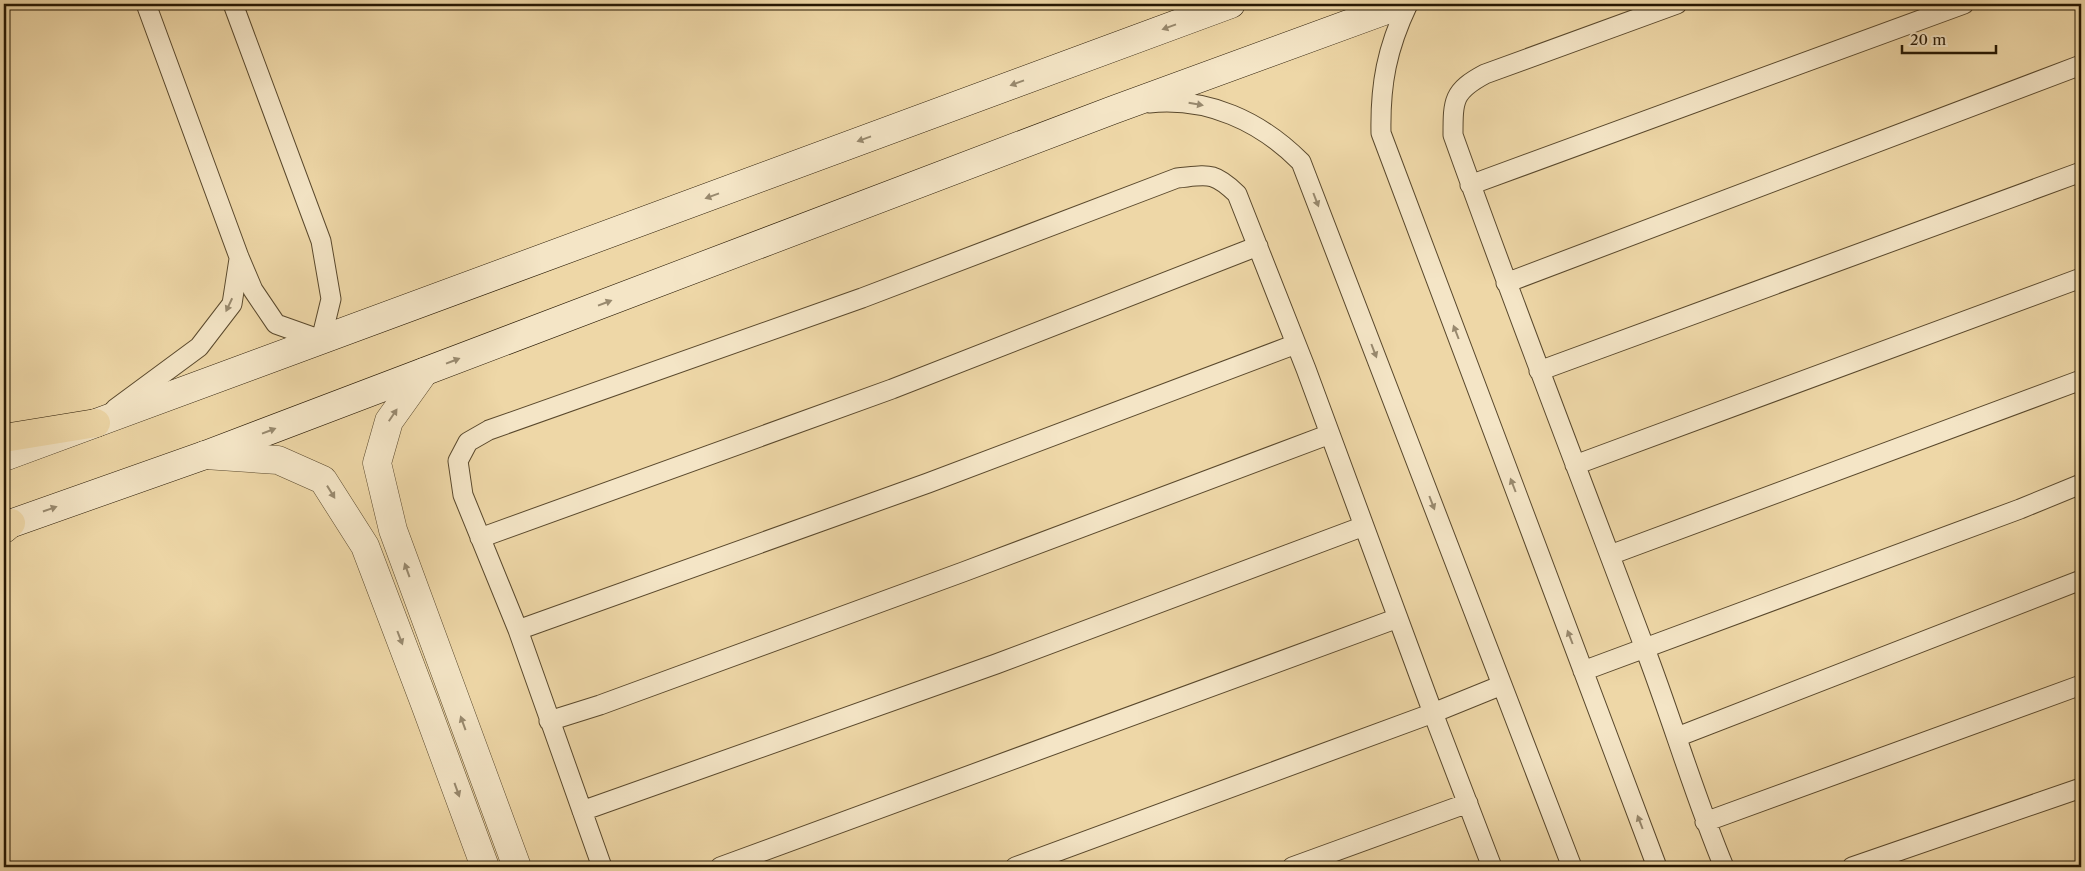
<svg xmlns="http://www.w3.org/2000/svg" width="2085" height="871" viewBox="0 0 2085 871" font-family="'Libre Caslon Text',serif">
<style>
.lines{fill:none;stroke-linecap:round;stroke-linejoin:round}
.lane-casing{stroke:#59482c;stroke-width:21}
.street-casing{stroke:#59482c;stroke-width:29}
.secondary-casing{stroke:#271803;stroke-width:29}
.primary-casing{stroke:#271803;stroke-width:29}
.lane{stroke:#f4e5c6;stroke-width:19}
.street{stroke:#f4e5c6;stroke-width:28}
.secondary{stroke:#f4e5c6;stroke-width:28}
.primary{stroke:#eed7a7;stroke-width:28}
.oneway{fill:#98896e}
</style>
<rect width="100%" height="100%" fill="#eed7a7"/>
<filter id="stains"><feTurbulence type="fractalNoise" baseFrequency=".004" numOctaves="4"/><feColorMatrix values="0 0 0 0 .2 0 0 0 0 .09 0 0 0 0 .02 0 0 0 .5 -.17"/></filter>
<radialGradient id="worn" r=".72"><stop offset=".6" stop-color="#630" stop-opacity="0"/><stop offset="1" stop-color="#630" stop-opacity=".3"/></radialGradient>
<g class="lines">
<!-- lane casing -->
<g class="lane-casing">
<path id="lane" d="M146,4L239,257L253,290L276,324L321,340L331,299L321,241L233,4
M1408,4C1387,48 1380,84 1381,133L1657,867
M1677,4L1485,74C1453,91 1453,100 1453,135C1514,306 1580,476 1644,646C1672,719 1694,795 1724,867
M1149,103C1208,97 1260,121 1301,162L1572,867
M1470,185L1964,4
M1506,283L2081,65
M1539,371L2081,172
M115,409L199,347L232,304L239,259
M1575,465L2081,278
M480,538L892,389L1258,246
M1610,555L2081,380
M518,630L928,483L1296,344
M1583,671L2020,509L2081,484
M549,721L600,705L963,572L1330,434
M1677,737L2081,580
M582,811L996,664L1364,526
M1705,822L2081,685
M602,867L518,630L463,495L458,461L468,442L489,430L862,298L1177,178C1208,175 1213,171 1237,194L1306,369L1433,713L1502,685
M720,867L1398,618
M1015,867L1433,713L1492,867
M1292,867L1468,803
M1852,867L2081,788"/>
</g>
<!-- street casing -->
<g class="street-casing">
<path id="street" d="M424,372L389,421L377,463L393,530L517,867
M205,455L278,460L323,480L365,546L425,704L485,867"/>
</g>
<!-- secondary casing -->
<g class="secondary-casing">
<path id="secondary" d="M4,457L1231,4
M4,526L205,455L1113,110L1403,4"/>
</g>
<!-- primary casing -->
<g class="primary-casing">
<path id="primary" d="M4,438L96,423
M4,529L11,523"/>
</g>
<!-- lane -->
<use href="#lane" class="lane"/>
<!-- street -->
<use href="#street" class="street"/>
<!-- secondary -->
<use href="#secondary" class="secondary"/>
<!-- primary -->
<use href="#primary" class="primary"/>
</g>
<!-- one-way arrows -->
<defs><path id="oneway-solid" d="M-6-.8H1V-3.2L6.5 0L1 3.2V.8H-6Z" transform="scale(1.25)"/></defs>
<g class="oneway">
<use href="#oneway-solid" transform="translate(1169 27) rotate(160)"/>
<use href="#oneway-solid" transform="translate(1017 83) rotate(160)"/>
<use href="#oneway-solid" transform="translate(1196 104) rotate(10)"/>
<use href="#oneway-solid" transform="translate(864 139) rotate(160)"/>
<use href="#oneway-solid" transform="translate(712 196) rotate(160)"/>
<use href="#oneway-solid" transform="translate(1316 200) rotate(69)"/>
<use href="#oneway-solid" transform="translate(605 303) rotate(-21)"/>
<use href="#oneway-solid" transform="translate(229 305) rotate(115)"/>
<use href="#oneway-solid" transform="translate(1456 332) rotate(-111)"/>
<use href="#oneway-solid" transform="translate(1374 351) rotate(69)"/>
<use href="#oneway-solid" transform="translate(453 361) rotate(-21)"/>
<use href="#oneway-solid" transform="translate(393 415) rotate(-56)"/>
<use href="#oneway-solid" transform="translate(269 431) rotate(-21)"/>
<use href="#oneway-solid" transform="translate(1513 485) rotate(-111)"/>
<use href="#oneway-solid" transform="translate(331 492) rotate(58)"/>
<use href="#oneway-solid" transform="translate(1432 503) rotate(69)"/>
<use href="#oneway-solid" transform="translate(50 509) rotate(-19)"/>
<use href="#oneway-solid" transform="translate(407 570) rotate(-110)"/>
<use href="#oneway-solid" transform="translate(1570 637) rotate(-111)"/>
<use href="#oneway-solid" transform="translate(400 638) rotate(69)"/>
<use href="#oneway-solid" transform="translate(463 723) rotate(-110)"/>
<use href="#oneway-solid" transform="translate(457 790) rotate(70)"/>
<use href="#oneway-solid" transform="translate(1640 822) rotate(-111)"/>
</g>
<!-- margin -->
<rect width="2085" height="871" fill="none" stroke="#eed7a7" stroke-width="20"/>
<rect x="5" y="5" width="2075" height="861" fill="none" stroke="#271803" stroke-width="2.5"/>
<rect x="10" y="10" width="2065" height="851" fill="none" stroke="#271803"/>
<!-- scale -->
<path d="M1902 45v8h94v-8" fill="none" stroke="#271803" stroke-width="2.5"/>
<text x="1910" y="45" font-size="15" fill="#271803" stroke="#f4e5c6" stroke-width="4" paint-order="stroke">20 m</text>
<rect width="100%" height="100%" filter="url(#stains)"/>
<rect width="100%" height="100%" fill="url(#worn)"/>
</svg>
